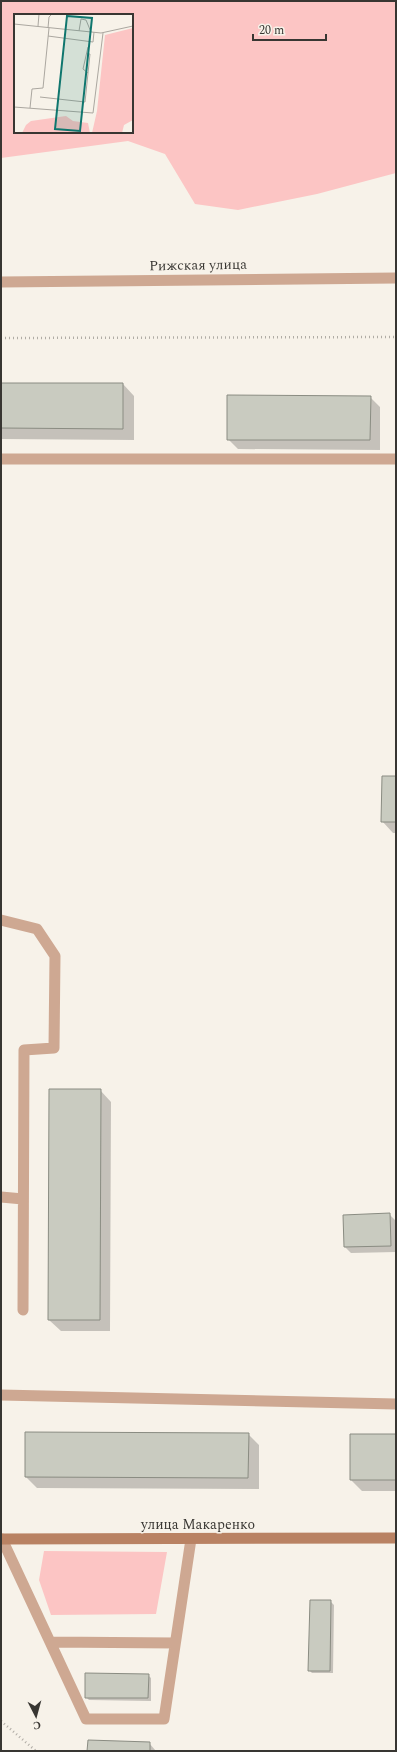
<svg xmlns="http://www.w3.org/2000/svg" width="397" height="1752" viewBox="0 0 397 1752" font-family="Spectral,serif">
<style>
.green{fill:#fcc5c4;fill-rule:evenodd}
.shadow{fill:#0003}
.building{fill:#c9cbc0;stroke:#8a8c82}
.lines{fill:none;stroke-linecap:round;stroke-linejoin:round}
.path{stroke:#b0aca5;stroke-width:2.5;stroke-dasharray:1 3;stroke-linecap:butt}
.service{stroke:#cea892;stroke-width:11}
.tertiary{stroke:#cea892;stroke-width:11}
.secondary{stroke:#b98263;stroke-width:11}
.labels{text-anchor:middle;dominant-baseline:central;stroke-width:3;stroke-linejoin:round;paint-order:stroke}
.street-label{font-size:14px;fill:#383632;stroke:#f7f2e9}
.inset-road{fill:none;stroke:#aba7a0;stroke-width:1}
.view{fill:#0f766e;fill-opacity:0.15;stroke:#0f766e;stroke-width:2}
.inset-edge{fill:none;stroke:#383632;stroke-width:2}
</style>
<rect width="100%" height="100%" fill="#f7f2e9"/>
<!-- green -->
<path class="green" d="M1,1H396V173L317,194L238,210L195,204L165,154L128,141L1,158ZM15,15H132V132H15Z
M44,1551L167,1552L156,1614L51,1615L39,1580Z"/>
<!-- shadow -->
<path class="shadow" d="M1,384H123L134,396V440L1,439Z
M370,397L380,407V450L238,449L228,439Z
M396,777V833H393L382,821Z
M100,1090L111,1102L110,1331H61L49,1320Z
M390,1215L396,1221V1252L351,1253L345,1247L344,1216Z
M248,1434L259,1445V1489L37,1488L26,1477Z
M396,1435V1491H362L351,1480Z
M331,1602L334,1605L333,1673H312L309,1670Z
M148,1675L151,1678V1701L89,1700L86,1697Z
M149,1743L156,1751H88Z"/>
<!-- building -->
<path class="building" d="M1,383H123V429L1,428Z
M227,395L371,396L370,440H227Z
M382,776H396V822H381Z
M49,1089H101L100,1320H48Z
M390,1213L391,1246L344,1247L343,1215Z
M25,1432L249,1433L248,1478L25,1477Z
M350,1434H396V1480H350Z
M310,1600H331L330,1671H308Z
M85,1673L149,1674L148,1698H85Z
M88,1740L150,1742V1751H87Z"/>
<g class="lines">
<!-- path -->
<path class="path" d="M1,338L396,337
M1,1721L36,1751"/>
<!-- service -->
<path class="service" d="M1,459H396
M1,920L37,929L55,956L54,1048L24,1050L23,1310
M1,1197L23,1199
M1,1395L396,1404
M2,1539L86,1719H164L191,1539
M50,1642L175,1643"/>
<!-- tertiary -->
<path class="tertiary" d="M1,282L396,278"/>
<!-- secondary -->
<path class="secondary" d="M1,1539L396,1538"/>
</g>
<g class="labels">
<!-- street labels -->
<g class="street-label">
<text transform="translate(198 265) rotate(-1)">Рижская улица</text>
<text x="198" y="1524">улица Макаренко</text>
</g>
</g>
<!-- overview -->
<g transform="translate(14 14)">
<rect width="119" height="119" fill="#f7f2e9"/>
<path d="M119,14V106L110,111L108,119H78L83,97L91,21ZM52,102L59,107L74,109L76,119H8L12,111L17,107Z" fill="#fcc5c4"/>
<path class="inset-road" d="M0,10L87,19L119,12M24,12L25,0M34,14L35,3L38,0M65,17L67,5L72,6L77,18M34,22L79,28L80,18M74,33L69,55L74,59M26,83L71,88L76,40H73M0,93L79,99L89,19M16,94L18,75L29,74L35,14"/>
<path class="view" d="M53,2L78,4L66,117L41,115Z"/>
<rect width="119" height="119" class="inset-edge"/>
</g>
<!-- border -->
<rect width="397" height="1752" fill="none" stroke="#383632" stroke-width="4"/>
<!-- north arrow -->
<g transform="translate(36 1716) rotate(174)" stroke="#f7f2e9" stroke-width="3" paint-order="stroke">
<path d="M0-3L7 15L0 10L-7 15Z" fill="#383632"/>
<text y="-6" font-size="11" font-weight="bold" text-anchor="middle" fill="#383632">С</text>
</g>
<!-- scale -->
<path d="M253 34v6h73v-6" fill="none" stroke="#383632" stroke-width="2"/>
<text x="259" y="34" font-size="12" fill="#383632" stroke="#f7f2e9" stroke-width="3" paint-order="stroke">20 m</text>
</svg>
